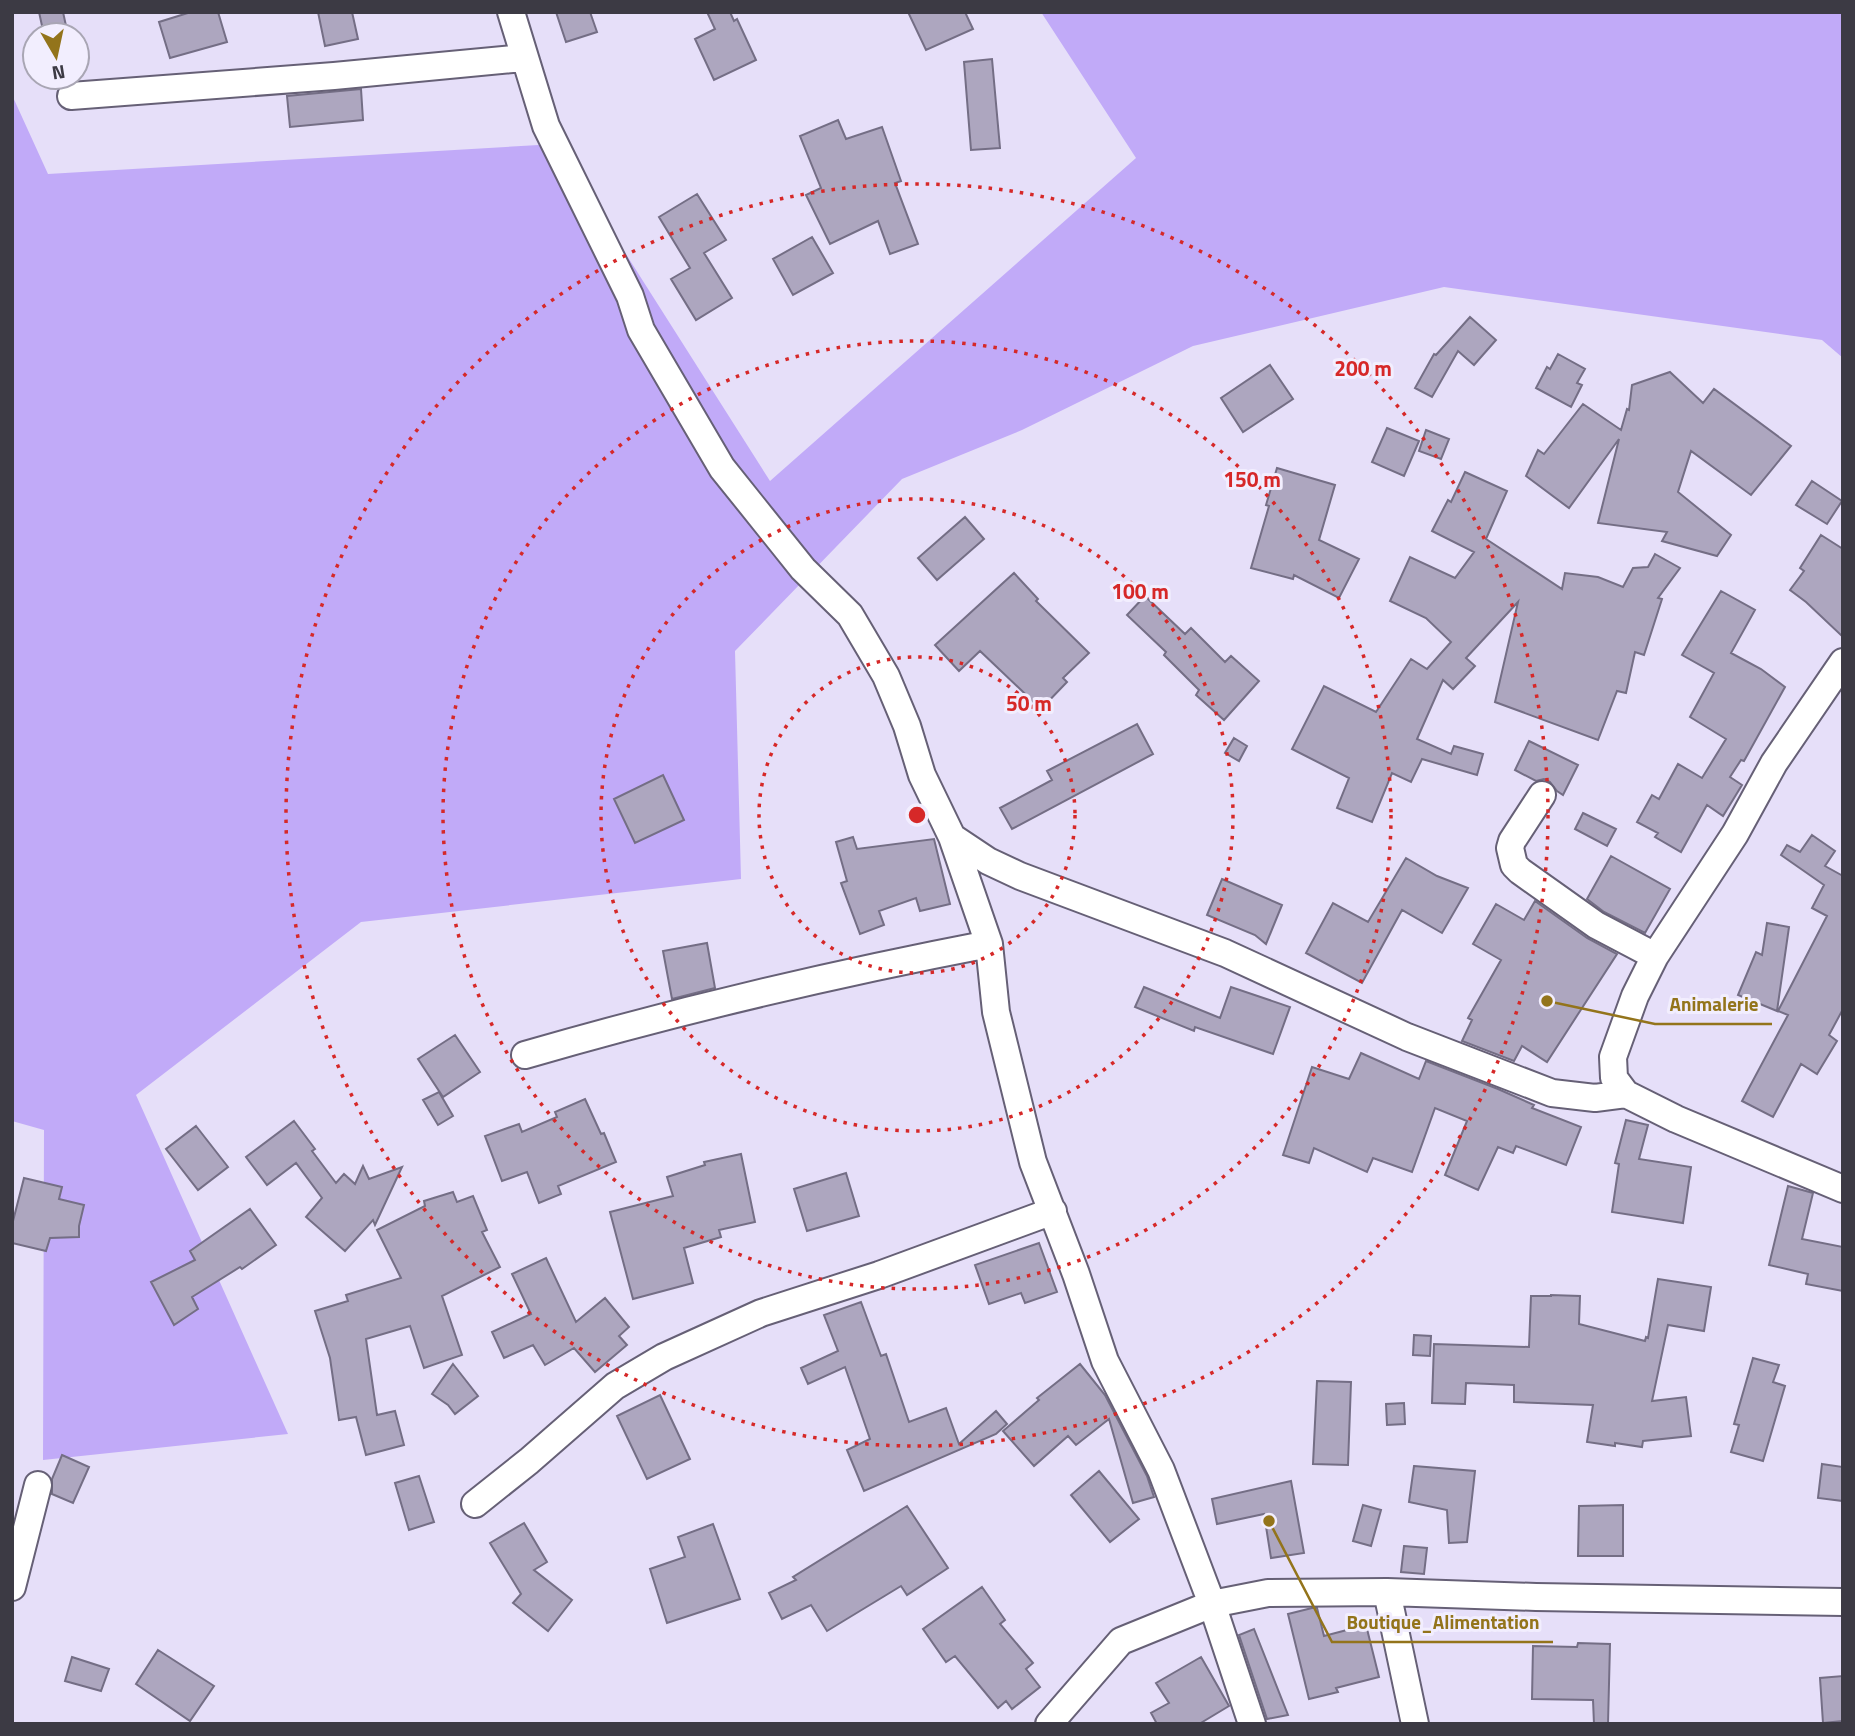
<svg xmlns="http://www.w3.org/2000/svg" width="1855" height="1736" viewBox="0 0 1855 1736" font-family="'Titillium Web',sans-serif">
<style>
.green{fill:#c1aaf8}
.building{fill:#ada6bf;stroke:#746e85;stroke-width:2}
.lines{fill:none;stroke-linecap:round;stroke-linejoin:round}
.minor-casing{stroke:#666076;stroke-width:30}
.minor{stroke:#fff;stroke-width:26}
.ring{fill:none;stroke:#d62828;stroke-width:3.5;stroke-dasharray:3.5 7}
.centre{fill:#d62828;stroke:#f2eefe;stroke-width:3.5}
.ring-label{font-size:21px;text-anchor:middle;font-weight:bold;fill:#d62828;stroke:#f2eefe;stroke-width:6;stroke-linejoin:round;paint-order:stroke}
.leader{fill:none;stroke:#93741b;stroke-width:2.5}
.callout-dot{fill:#93741b;stroke:#f2eefe;stroke-width:2.5}
.callout-label{font-size:19px;text-anchor:middle;font-weight:bold;fill:#93741b;stroke:#f2eefe;stroke-width:6;stroke-linejoin:round;paint-order:stroke}
</style>
<rect width="100%" height="100%" fill="#e6dff9"/>
<!-- green -->
<path class="green" d="M1041,12H1843V358L1822,340L1444,287L1193,346L1022,430L902,479L735,651L741,879L361,922L136,1095L288,1434L43,1460L44,1130L12,1121V95L48,174L556,144L770,481L1136,158Z"/>
<!-- building -->
<path class="building" d="M39,12H63L68,35H44Z
M191,12H218L227,42L170,58L159,22Z
M318,12H352L358,39L325,46Z
M556,12H590L597,32L566,42Z
M707,12H730L734,21L737,19L756,60L714,80L695,39L715,29Z
M908,12H965L973,29L926,50Z
M992,59L1000,148L971,150L964,62Z
M361,89L363,120L290,127L287,96Z
M838,120L846,139L882,127L901,181L895,183L918,244L890,254L878,221L830,244L806,195L821,188L800,136Z
M697,194L726,240L704,253L732,298L696,320L671,279L690,268L659,217Z
M812,237L833,273L793,295L773,259Z
M1470,317L1496,340L1474,365L1458,351L1432,397L1415,388L1434,354L1436,355Z
M1558,354L1585,369L1577,383L1582,385L1571,407L1536,388L1547,367L1550,369Z
M1270,365L1293,399L1243,432L1221,398Z
M1670,372L1703,403L1714,389L1791,446L1751,495L1691,451L1678,492L1731,535L1717,556L1662,541L1667,532L1598,523L1619,439L1569,508L1526,476L1538,450L1544,454L1583,404L1621,430L1627,409L1629,410L1632,385Z
M1387,428L1419,441L1404,476L1372,462Z
M1426,430L1449,439L1441,459L1419,451Z
M1277,468L1335,485L1319,540L1359,559L1339,598L1294,575L1293,579L1251,568L1269,506L1266,505Z
M1465,472L1507,491L1486,539L1562,589L1565,573L1598,577L1623,587L1633,568L1648,567L1655,554L1680,568L1658,598L1662,599L1644,655L1635,652L1626,693L1617,691L1598,740L1495,702L1518,602L1466,658L1475,666L1453,689L1443,680L1417,739L1451,754L1454,746L1483,754L1477,775L1422,759L1411,782L1392,773L1372,822L1337,808L1349,778L1292,749L1324,686L1376,712L1411,659L1427,669L1451,642L1426,618L1390,601L1410,557L1455,578L1474,552L1432,531L1448,500L1451,502Z
M1812,481L1842,501L1827,524L1796,505Z
M965,517L984,539L937,580L918,558Z
M1821,535L1843,549V637L1806,602L1790,590L1804,571L1800,568Z
M1014,573L1038,599L1036,601L1089,653L1063,678L1067,682L1041,709L980,651L959,671L935,645Z
M1721,591L1755,610L1731,653L1761,669L1785,687L1744,761L1741,760L1730,777L1742,785L1723,816L1707,805L1681,852L1655,837L1658,833L1637,822L1652,795L1659,799L1678,764L1702,778L1726,739L1690,717L1714,673L1682,655Z
M1145,596L1185,634L1191,628L1225,662L1231,656L1259,681L1224,720L1196,695L1199,690L1164,655L1166,652L1127,615Z
M1137,724L1153,754L1012,829L1000,808L1052,780L1047,771Z
M1234,738L1247,746L1239,761L1225,753Z
M1529,741L1578,765L1563,795L1557,791L1550,782L1544,779L1536,781L1515,770Z
M663,775L684,820L635,843L614,799Z
M1583,813L1616,829L1607,846L1575,829Z
M1812,835L1835,851L1825,866L1843,876V1009L1829,1035L1837,1041L1817,1074L1801,1064L1773,1117L1742,1101L1788,1015L1778,1011L1827,916L1812,908L1824,885L1781,855L1787,845L1800,852Z
M853,837L857,849L934,839L950,904L920,911L916,898L879,911L884,925L860,934L841,883L847,881L836,842Z
M1611,856L1670,889L1645,933L1604,912L1587,899Z
M1406,858L1437,876L1468,888L1442,933L1402,910L1362,983L1306,953L1333,903L1368,922Z
M1222,879L1282,905L1266,944L1255,935L1207,915Z
M1535,901L1587,938L1617,954L1547,1062L1522,1046L1514,1061L1462,1041L1472,1020L1468,1018L1501,960L1473,944L1496,904L1524,920Z
M1767,923L1789,927L1777,1011L1738,995L1756,952L1762,955Z
M707,943L715,988L672,999L663,951Z
M1144,987L1220,1018L1231,987L1290,1007L1273,1054L1195,1027L1194,1031L1135,1007Z
M455,1035L480,1072L443,1097L418,1059Z
M1361,1053L1419,1079L1426,1061L1498,1089L1534,1105L1532,1108L1581,1127L1566,1165L1516,1146L1513,1153L1498,1147L1478,1190L1445,1175L1467,1121L1435,1108L1412,1172L1373,1158L1367,1172L1314,1148L1309,1163L1283,1155L1312,1067L1349,1079Z
M439,1092L453,1116L438,1125L423,1100Z
M585,1099L601,1134L604,1133L616,1162L558,1186L561,1194L539,1203L527,1172L502,1181L485,1136L519,1124L522,1132L557,1117L555,1112Z
M1626,1120L1648,1125L1639,1159L1691,1167L1683,1223L1612,1212L1619,1164L1615,1163Z
M294,1121L315,1149L312,1151L336,1183L344,1174L355,1184L363,1166L369,1179L402,1167L375,1225L373,1220L345,1251L306,1217L322,1198L296,1163L267,1185L246,1157Z
M196,1126L228,1167L198,1190L166,1149Z
M741,1154L755,1222L719,1230L721,1237L684,1248L693,1283L633,1299L610,1212L673,1196L667,1177L705,1165L704,1162Z
M846,1173L859,1216L807,1231L794,1189Z
M24,1178L62,1187L59,1199L84,1205L79,1226V1237L50,1238L46,1251L12,1243V1225Z
M1788,1186L1813,1193L1802,1239L1843,1247V1291L1806,1284L1808,1274L1769,1265Z
M453,1192L457,1202L473,1196L487,1230L482,1232L500,1267L442,1296L462,1355L424,1368L410,1326L366,1339L377,1415L395,1411L404,1445L366,1455L356,1417L339,1420L330,1358L315,1311L348,1301L346,1295L401,1278L377,1230L425,1206L424,1201Z
M250,1209L276,1245L242,1269L240,1267L192,1297L198,1309L174,1325L151,1282L195,1260L190,1251Z
M1039,1243L1057,1292L1025,1303L1021,1293L989,1304L975,1265Z
M546,1258L576,1322L605,1298L629,1327L619,1336L627,1345L595,1372L574,1348L545,1365L533,1345L504,1358L492,1332L531,1314L512,1274Z
M1658,1279L1711,1287L1704,1331L1668,1325L1652,1401L1686,1397L1691,1436L1643,1441L1642,1447L1615,1443V1446L1587,1442L1593,1405L1514,1402V1385L1466,1383L1465,1404L1432,1403L1434,1344L1529,1347L1531,1296H1551V1295L1580,1296L1579,1324L1645,1341L1646,1337L1648,1338Z
M861,1302L881,1356L886,1354L909,1422L946,1408L959,1444L996,1411L1007,1424L996,1434L864,1491L847,1450L870,1439L845,1367L808,1384L801,1368L838,1351L824,1315Z
M1414,1335L1431,1336L1430,1356L1413,1355Z
M1753,1358L1779,1365L1773,1382L1785,1386L1763,1461L1731,1452L1739,1425L1734,1424Z
M453,1364L478,1396L455,1414L448,1405L432,1394Z
M1080,1364L1105,1395L1147,1476L1154,1497L1133,1503L1109,1419L1076,1445L1068,1436L1034,1466L1003,1431L1039,1400L1037,1398Z
M1317,1381L1351,1382L1348,1465L1313,1464Z
M660,1395L690,1459L647,1479L617,1416Z
M1404,1403L1405,1424L1387,1425L1386,1404Z
M62,1455L89,1467L73,1503L52,1494V1479Z
M1822,1464L1843,1467V1501L1818,1498Z
M1414,1466L1475,1471L1467,1542L1449,1543L1447,1510L1409,1502Z
M1099,1471L1139,1519L1110,1542L1071,1495Z
M419,1476L434,1522L409,1530L395,1483Z
M1291,1481L1304,1553L1271,1558L1264,1514L1217,1524L1212,1499Z
M1363,1505L1381,1510L1371,1546L1353,1541Z
M1623,1505V1556H1578L1579,1506Z
M907,1506L948,1568L907,1595L901,1586L827,1631L811,1605L782,1619L769,1593L796,1580L793,1577Z
M524,1523L547,1562L534,1570L572,1600L548,1631L513,1603L521,1594L490,1543Z
M713,1524L740,1599L667,1623L650,1569L685,1557L678,1537Z
M1404,1546L1427,1548L1424,1574L1401,1572Z
M982,1587L1005,1620L1000,1624L1033,1663L1026,1669L1040,1687L1012,1709L1006,1701L998,1708L955,1656L946,1662L923,1629Z
M1312,1608H1317L1324,1636L1366,1625L1379,1677L1336,1688L1338,1692L1309,1699L1288,1614Z
M1254,1629L1288,1715L1267,1719L1239,1635Z
M1578,1643L1610,1644L1608,1724H1594L1593,1700L1532,1699L1533,1646L1577,1647Z
M158,1650L214,1686L190,1721L136,1684Z
M72,1657L109,1669L101,1691L65,1681Z
M1201,1657L1229,1706L1199,1724H1157L1151,1713L1169,1703L1156,1683Z
M1843,1676V1721L1823,1723L1820,1678Z"/>
<g class="lines">
<!-- minor casing -->
<g class="minor-casing">
<path id="minor" d="M511,12L546,126L630,296L641,330L722,468L803,569L850,615L886,676L907,726L922,775L952,837L989,944L996,1012L1033,1162L1076,1274L1105,1361L1161,1470L1212,1604L1252,1724
M71,96L334,76L523,58
M1843,662L1774,763L1735,834L1655,956L1635,996L1613,1057L1614,1078L1626,1094L1676,1119L1843,1189
M1542,795L1512,841L1510,848L1514,865L1520,871L1596,925L1655,956
M952,837L988,861L1020,876L1225,953L1407,1037L1552,1093L1595,1098L1626,1094
M525,1055C677,1011 833,974 989,944
M475,1504L529,1461L615,1386L664,1357L761,1313L879,1275L1053,1211
M12,1587L38,1485
M1387,1592L1415,1724
M1049,1724L1121,1641L1212,1604L1268,1593L1387,1592L1536,1597L1843,1602"/>
</g>
<!-- minor -->
<use href="#minor" class="minor"/>
</g>
<!-- distance rings -->
<g class="ring">
<circle cx="917" cy="815" r="158"/>
<circle cx="917" cy="815" r="316"/>
<circle cx="917" cy="815" r="474"/>
<circle cx="917" cy="815" r="631"/>
</g>
<circle cx="917" cy="815" r="10" class="centre"/>
<g class="ring-label">
<text x="1363" y="376">200 m</text>
<text x="1252" y="487">150 m</text>
<text x="1140" y="599">100 m</text>
<text x="1029" y="711">50 m</text>
</g>
<!-- callouts -->
<path class="leader" d="M1547 1001L1655 1024H1772M1269 1521L1332 1642H1553"/>
<g class="callout-dot">
<circle cx="1547" cy="1001" r="7"/>
<circle cx="1269" cy="1521" r="7"/>
</g>
<g class="callout-label">
<text x="1714" y="1011">Animalerie</text>
<text x="1443" y="1629">Boutique_Alimentation</text>
</g>
<!-- border -->
<rect width="1855" height="1736" fill="none" stroke="#3c3a44" stroke-width="28"/>
<!-- north arrow -->
<g transform="translate(56 56) rotate(171)"><circle r="33" fill="#f2eefe" stroke="#a9a6b4" stroke-width="2"/>
<path d="M0-5L12 26L0 18L-12 26Z" fill="#93741b"/>
<text y="-10" font-size="19" font-weight="bold" text-anchor="middle" fill="#3c3a44">N</text>
</g>
</svg>
